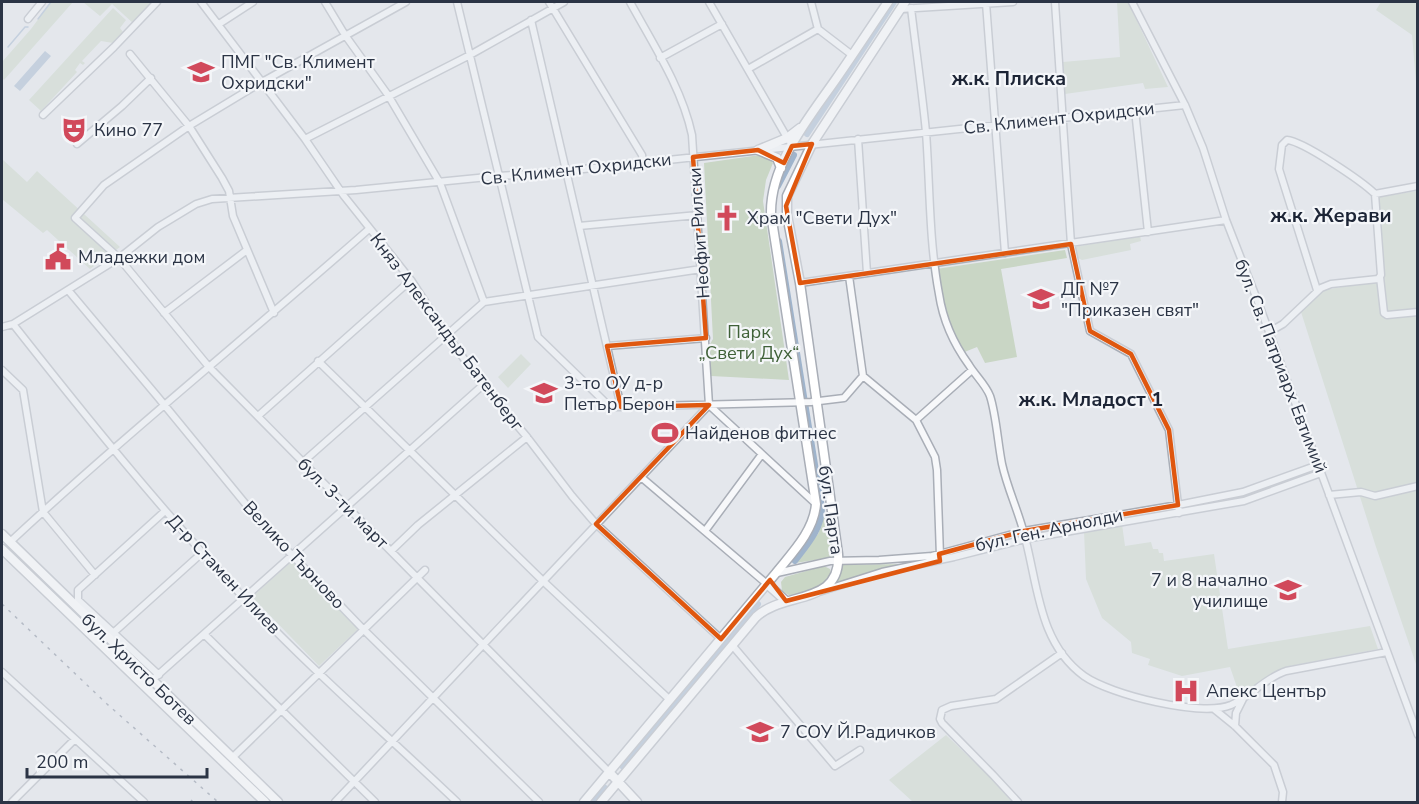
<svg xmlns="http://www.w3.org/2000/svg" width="1419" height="804" viewBox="0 0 1419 804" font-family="'Nunito Sans',sans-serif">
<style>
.green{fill:#c9d6c5}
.water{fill:#9fb4cc}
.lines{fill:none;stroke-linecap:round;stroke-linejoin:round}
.stream{stroke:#9fb4cc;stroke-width:1.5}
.canal{stroke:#9fb4cc;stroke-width:6}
.street-casing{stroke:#a9aeb7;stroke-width:9}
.secondary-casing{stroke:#a9aeb7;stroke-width:11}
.street{stroke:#f7f8fa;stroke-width:6}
.secondary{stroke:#fff;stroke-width:8}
.rail{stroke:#7d8696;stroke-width:1.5;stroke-dasharray:3 6;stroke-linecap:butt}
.marked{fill:none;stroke:#df570f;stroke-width:4.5;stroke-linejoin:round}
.labels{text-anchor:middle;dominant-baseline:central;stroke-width:4.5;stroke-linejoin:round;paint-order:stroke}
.poi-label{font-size:18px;fill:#2b3445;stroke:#f4f6f9;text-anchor:start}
.street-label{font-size:18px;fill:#2b3445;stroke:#f4f6f9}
.park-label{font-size:18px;fill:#3f6138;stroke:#f4f6f9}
.neighbourhood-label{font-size:20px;font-weight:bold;fill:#1d2536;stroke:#f4f6f9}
</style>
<rect width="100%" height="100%" fill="#e4e7ec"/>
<!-- green -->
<path class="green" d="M51,2H73L4,80L2,78V62L31,29Z
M83,2H157L134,24L112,4L100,16Z
M1117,2H1128L1168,87L1145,89L1143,83L1065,94L1063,62L1120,57Z
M1381,2H1417V94L1412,35L1376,10Z
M113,8L126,20L120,28L123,32L113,43L101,41L82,61L85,63L83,65L80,63L75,70L77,72L41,111L29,100Z
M760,155L769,158L773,163L766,180L763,201L789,380L711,376L710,344L713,339L704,163Z
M2,159L27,182L37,171L120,247L90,269L47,230L43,233L2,199Z
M1417,191V667L1376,547L1301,312L1324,290L1384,280L1379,197Z
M1140,236L1141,241L1130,244L1131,250L1082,260L1076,257L1074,247Z
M1065,250L1067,258L1001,269L1017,357L985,363L977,347L962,353L949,333L936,269Z
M521,354L531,364L508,388L498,377Z
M827,516L835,557L795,563L818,534L824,517Z
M1122,524L1125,546L1151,542L1153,549H1158L1159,553H1163L1164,561L1214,554L1228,649L1370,626L1378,649L1290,666L1265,678L1240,696L1230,667L1182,676L1148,665L1150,659L1132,653L1131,642L1102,618L1086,579L1084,531Z
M292,561L358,629L319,666L252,597Z
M902,564L836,583L841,565Z
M824,566L830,569L831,574L820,588L792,597L782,591L781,582L785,577Z
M946,735L990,777L1012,802H973L970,801L968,802H913L889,780Z"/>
<!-- water -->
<path class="water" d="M45,51L51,56L20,91L14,86Z"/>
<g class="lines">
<!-- stream -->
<path class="stream" d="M38,19L51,2
M8,47L25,27H28"/>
<!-- canal -->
<path class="canal" d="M807,134L894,2
M778,186L794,155
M779,241L822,508C822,529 807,545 795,561
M623,767L758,604
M592,802L605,788"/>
<!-- street casing -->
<g class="street-casing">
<path id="street" d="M201,2L305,139L344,196L411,280L446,334L483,385L527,437L572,496L596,524L721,639
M325,2L345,35L388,95L440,183L484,302
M406,2L262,82L189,126L104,185L75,218L119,258L209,367L609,772
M457,2L538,337L610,407L811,402L844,398L863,376L849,276
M549,2L642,155L643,162
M630,2C653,44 682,88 692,135L709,405L816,504
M709,2L789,141
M811,2L818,29L852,55
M1055,2L1071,244L1090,331L1131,354L1169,430L1179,513
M1132,2L1185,105L1203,148L1226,220L1258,302L1418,735
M986,3L1005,253
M911,8C916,50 922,91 926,132C930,186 929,241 939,294C943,321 953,343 969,365C975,375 986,385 990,396C996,414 998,444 1002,464C1007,487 1017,508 1023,530C1038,581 1037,642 1084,676C1111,695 1201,717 1231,705C1251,696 1265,678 1286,671L1387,652
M900,9L1013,2
M28,19L42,2
M531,20L621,407
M219,24L253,2
M130,54L189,126L222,178L229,191L233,216L274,313
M660,58L722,24
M748,69L818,29
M1135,110L1148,232
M43,115L114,47L157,2
M305,139L470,55L564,2
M858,139L867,273
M77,144L122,106L151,78
M1375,194L1418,186
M579,226L698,215
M1380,277L1384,313L1387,315L1418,312
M800,283L1226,220
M68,290L157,396L262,524L364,630L539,802
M164,313L247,250
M13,324C87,418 162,511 244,598C311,670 386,734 457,802
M2,327L13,324L119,258L158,227L196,204L212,199L356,190L498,176L546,173L1185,105
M1269,332L1283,324L1321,288L1331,284L1378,279L1381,275L1375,194C1363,182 1303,141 1287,140L1282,145L1279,169L1317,290
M607,346L706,338
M318,361L543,581L670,700
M2,370L23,390L43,512L95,575
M863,376L916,420L935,457L937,470L940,556
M258,416L411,280
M916,420L972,370
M303,462L484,302L701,269
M641,477L767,584
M1329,495L1361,492L1375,496L1418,486
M705,531L762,454
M10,542C126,434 250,334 369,229
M391,551L418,525L527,437
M777,573L830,561L879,560L932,556L1024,531L1178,505L1243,492L1318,465
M822,591L882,572L954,557L1025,539L1244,501L1321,473
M112,634L203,552
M204,634L375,802
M732,645L835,766L860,750
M2,672L144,802
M159,675L78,600V590L165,511
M150,682L483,385
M1214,709L1235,726L1274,765L1283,792L1282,802
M1235,726L1236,713L1243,699
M232,758L425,570
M12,802L75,739
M335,802L709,405
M1018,802L993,775L942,723L940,719L942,710L951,706L996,699L1062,653"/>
</g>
<!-- secondary casing -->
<g class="secondary-casing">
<path id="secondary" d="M758,150L787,138L800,128
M758,150L777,158L781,168
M2,534L278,802
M2,549L265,802
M767,584L786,601
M609,772L637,802
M584,802L776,573C792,553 814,531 816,504L771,214C770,164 809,118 836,79C854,53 871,27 888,2
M601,802L756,617C783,591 842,606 838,554L800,283L787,215V196L812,144L905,2"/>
</g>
<!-- street -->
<use href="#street" class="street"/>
<!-- secondary -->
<use href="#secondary" class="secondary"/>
<!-- rail -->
<path class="rail" d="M2,604L107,704L218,802
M191,800L193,802"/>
</g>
<!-- marked area -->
<path d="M0 0H1419V804H0ZM812,144L786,206L800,283L1071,244L1090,331L1131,354L1169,430L1178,505L1024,531L939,554L940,561L786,601L770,580L721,639L596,524L709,405L621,407L607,346L706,338L693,157L758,150L784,163L792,146Z" fill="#e4e7ec" fill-opacity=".55" fill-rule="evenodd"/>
<path class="marked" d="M812,144L786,206L800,283L1071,244L1090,331L1131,354L1169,430L1178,505L1024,531L939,554L940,561L786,601L770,580L721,639L596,524L709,405L621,407L607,346L706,338L693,157L758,150L784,163L792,146Z"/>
<!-- icons -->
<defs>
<g id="school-bare" transform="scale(2.07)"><path d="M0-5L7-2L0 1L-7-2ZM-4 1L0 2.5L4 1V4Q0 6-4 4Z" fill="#d1495b" stroke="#f4f6f9" stroke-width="2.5" paint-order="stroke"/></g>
<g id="theatre-bare" transform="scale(2.07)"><path d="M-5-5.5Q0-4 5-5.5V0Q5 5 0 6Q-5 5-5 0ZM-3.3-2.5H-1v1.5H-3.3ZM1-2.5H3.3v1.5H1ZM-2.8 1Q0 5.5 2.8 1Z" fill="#d1495b" stroke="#f4f6f9" stroke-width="2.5" paint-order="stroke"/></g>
<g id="church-bare" transform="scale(2.07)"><path d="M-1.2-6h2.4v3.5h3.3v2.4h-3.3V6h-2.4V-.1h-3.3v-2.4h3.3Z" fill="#d1495b" stroke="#f4f6f9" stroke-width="2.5" paint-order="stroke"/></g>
<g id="civic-bare" transform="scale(2.07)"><path d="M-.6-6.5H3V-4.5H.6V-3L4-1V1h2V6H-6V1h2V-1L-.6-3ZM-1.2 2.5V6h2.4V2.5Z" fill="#d1495b" stroke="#f4f6f9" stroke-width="2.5" paint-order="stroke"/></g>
<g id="stadium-bare" transform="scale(2.07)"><path d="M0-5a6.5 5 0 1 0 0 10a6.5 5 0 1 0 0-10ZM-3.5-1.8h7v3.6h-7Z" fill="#d1495b" stroke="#f4f6f9" stroke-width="2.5" paint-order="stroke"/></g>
<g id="hospital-bare" transform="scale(2.07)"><path d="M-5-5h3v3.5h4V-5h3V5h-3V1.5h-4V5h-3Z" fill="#d1495b" stroke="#f4f6f9" stroke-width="2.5" paint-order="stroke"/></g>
</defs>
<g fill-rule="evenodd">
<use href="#school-bare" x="201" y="72"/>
<use href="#theatre-bare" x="74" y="130"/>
<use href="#church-bare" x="727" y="218"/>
<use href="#civic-bare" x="58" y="257"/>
<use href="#school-bare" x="1041" y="299"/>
<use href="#school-bare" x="544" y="393"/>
<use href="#stadium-bare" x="665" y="433"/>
<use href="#school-bare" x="1288" y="590"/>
<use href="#hospital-bare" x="1186" y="691"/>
<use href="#school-bare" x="760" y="732"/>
</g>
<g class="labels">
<!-- poi labels -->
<g class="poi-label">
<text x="221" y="62">ПМГ "Св. Климент<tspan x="221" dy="21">Охридски"</tspan></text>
<text x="94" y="130">Кино 77</text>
<text x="747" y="218">Храм "Свети Дух"</text>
<text x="78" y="257">Младежки дом</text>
<text x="1061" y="289">ДГ №7<tspan x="1061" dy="21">"Приказен свят"</tspan></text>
<text x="564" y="383">3-то ОУ д-р<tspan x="564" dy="21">Петър Берон</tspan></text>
<text x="685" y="433">Найденов фитнес</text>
<text x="1268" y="580" text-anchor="end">7 и 8 начално<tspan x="1268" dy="21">училище</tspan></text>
<text x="1206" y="691">Апекс Център</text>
<text x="780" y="732">7 СОУ Й.Радичков</text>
</g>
<!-- street labels -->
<g class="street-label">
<text transform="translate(1059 118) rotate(-6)">Св. Климент Охридски</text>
<text transform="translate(576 169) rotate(-6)">Св. Климент Охридски</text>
<text transform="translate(699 233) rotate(-94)">Неофит Рилски</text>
<text transform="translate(447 332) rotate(53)">Княз Александър Батенберг</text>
<text transform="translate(1281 366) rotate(69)">бул. Св. Патриарх Евтимий</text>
<text transform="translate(343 503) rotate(45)">бул. 3-ти март</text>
<text transform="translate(831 510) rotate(82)">бул. Парта</text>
<text transform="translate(1049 530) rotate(-12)">бул. Ген. Арнолди</text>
<text transform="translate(294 555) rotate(47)">Велико Търново</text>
<text transform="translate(224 574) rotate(47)">Д-р Стамен Илиев</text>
<text transform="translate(139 669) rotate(44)">бул. Христо Ботев</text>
</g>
<!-- park labels -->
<g class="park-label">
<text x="749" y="332">Парк<tspan x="749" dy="21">„Свети Дух“</tspan></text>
</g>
<!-- neighbourhood labels -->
<g class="neighbourhood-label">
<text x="1009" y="78">ж.к. Плиска</text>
<text x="1331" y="215">ж.к. Жерави</text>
<text x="1091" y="399">ж.к. Младост 1</text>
</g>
</g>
<!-- border -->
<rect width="1419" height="804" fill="none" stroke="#2b3445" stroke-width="6"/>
<!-- scale -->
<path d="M27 768v9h180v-9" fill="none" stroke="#2b3445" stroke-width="3"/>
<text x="36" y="768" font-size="18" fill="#2b3445" stroke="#f4f6f9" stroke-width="4.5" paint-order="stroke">200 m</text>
</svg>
